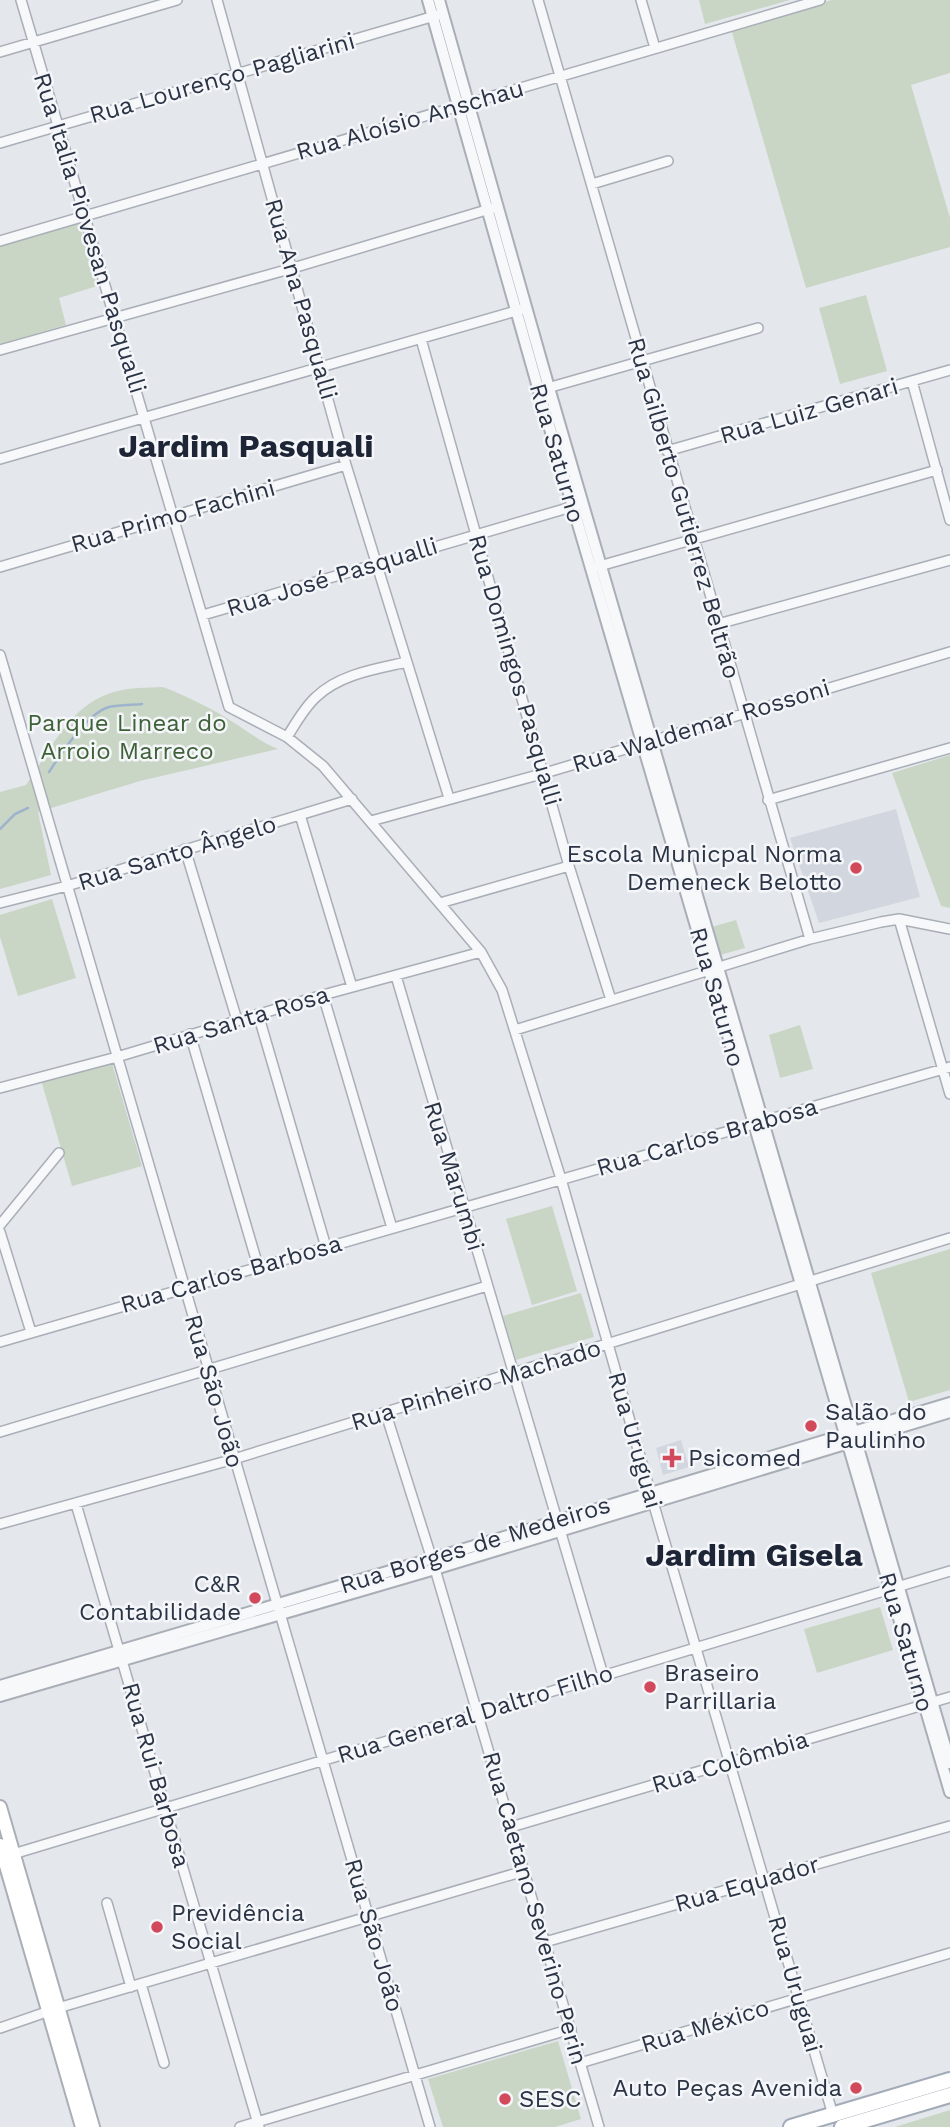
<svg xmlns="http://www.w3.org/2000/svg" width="950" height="2127" viewBox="0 0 950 2127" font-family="'Work Sans',sans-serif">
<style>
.built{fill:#d2d6de}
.green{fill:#c9d6c5}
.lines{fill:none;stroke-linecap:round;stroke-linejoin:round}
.stream{stroke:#9fb4cc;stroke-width:2.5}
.minor-casing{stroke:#a9aeb7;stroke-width:12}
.tertiary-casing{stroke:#a9aeb7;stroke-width:14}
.secondary-casing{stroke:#a9aeb7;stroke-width:16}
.primary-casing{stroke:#a3abb8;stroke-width:18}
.minor{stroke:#f7f8fa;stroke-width:9}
.tertiary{stroke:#f7f8fa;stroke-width:10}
.secondary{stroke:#fff;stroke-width:12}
.primary{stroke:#fff;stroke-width:14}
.poi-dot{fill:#d1495b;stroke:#f4f6f9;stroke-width:2.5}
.labels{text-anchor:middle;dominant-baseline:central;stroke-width:5;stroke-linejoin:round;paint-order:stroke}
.street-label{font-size:24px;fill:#2b3445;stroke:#f4f6f9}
.park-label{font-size:24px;fill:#3f6138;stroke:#f4f6f9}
.poi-label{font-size:24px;fill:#2b3445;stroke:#f4f6f9;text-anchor:start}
.district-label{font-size:32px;font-weight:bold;fill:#1d2536;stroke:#f4f6f9}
</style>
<rect width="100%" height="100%" fill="#e4e7ec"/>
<!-- built -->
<path class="built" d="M896,809L920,897L819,923L790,838Z
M681,1440L689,1467L663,1475L656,1448Z"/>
<!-- green -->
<path class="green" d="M699,0H790L705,24Z
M832,0H950V73L911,85L950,218V247L806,288L731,29Z
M79,223L97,286L59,298L66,325L0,344V246Z
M866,295L887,371L840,384L819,308Z
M163,687C189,697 213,709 236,724C250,733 263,743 278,749L140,781L38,812L51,875L0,889V792L26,785C50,751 70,704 114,692C130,687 147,688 163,687Z
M950,755V908L941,906L892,773Z
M52,899L76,978L18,996L0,937V915Z
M736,920L745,948L720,955L712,927Z
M800,1025L813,1069L780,1078L769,1035Z
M111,1060L142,1166L72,1186L41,1080Z
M552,1206L577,1291L532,1305L506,1219Z
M950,1249V1390L909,1402L871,1273Z
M581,1293L594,1337L516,1360L503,1316Z
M880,1607L893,1650L817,1673L804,1629Z
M558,2041L581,2119L555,2127H443L428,2079Z
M950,2110V2127H895Z"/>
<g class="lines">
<!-- stream -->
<path class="stream" d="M49,772C61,754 87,713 109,707C119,705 132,705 142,704
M0,829L15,814L28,808"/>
<!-- minor casing -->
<g class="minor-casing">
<path id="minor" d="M21,0L229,707L287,737L323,766L481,952L502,990L561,1179L653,1502L833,2115
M217,0L346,465L449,798
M538,0L810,939
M641,0L655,48
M0,52L177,0
M0,143L438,15
M592,184L668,161
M0,241L820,0
M421,339L569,866L611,1000
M0,350L293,268L493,208
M912,381L950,520
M544,389L758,328
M667,451L950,370
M0,459L523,309
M0,567L346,465
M596,567L937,470
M203,615L578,505
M718,624L950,560
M0,655L430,2127
M287,737C296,723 304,708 316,697C340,674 376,669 407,662
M768,800L950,748
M300,815L352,987
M371,821L545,773L950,652
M185,849L237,1020
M0,903L67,886L352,799
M440,903L569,866
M899,919L950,1094
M396,976L603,1675
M323,995L392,1228
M258,1014L326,1247
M515,1030L810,939L881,922L899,919L950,929
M190,1034L258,1266
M0,1088L117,1057L323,995L481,952
M0,1225L59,1153
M0,1232L31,1332
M0,1342L950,1067
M386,1414L435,1569L599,2127
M0,1432L487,1286
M76,1504L259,2127
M0,1524L234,1459L950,1238
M511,1827L950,1697
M10,1855L950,1571
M107,1903L131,1987
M545,1942L950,1826
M141,1984L164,2063
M0,2028L58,2008L524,1871
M580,2063L950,1953
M240,2127L571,2029"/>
</g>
<!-- tertiary casing -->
<g class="tertiary-casing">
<path id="tertiary" d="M428,0L539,391L950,1792
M439,0L549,388L950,1763
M0,1686L431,1559L950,1403
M0,1696L435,1569L950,1412"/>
</g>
<!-- secondary casing -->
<g class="secondary-casing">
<path id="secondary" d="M0,1807L93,2127
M0,1845L82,2127"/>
</g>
<!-- primary casing -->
<g class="primary-casing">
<path id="primary" d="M791,2127L950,2080
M842,2127L950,2095"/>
</g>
<!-- minor -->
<use href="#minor" class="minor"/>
<!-- tertiary -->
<use href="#tertiary" class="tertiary"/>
<!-- secondary -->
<use href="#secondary" class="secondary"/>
<!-- primary -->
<use href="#primary" class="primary"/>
</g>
<!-- markers -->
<g class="poi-dot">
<circle cx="856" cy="868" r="7"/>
<circle cx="811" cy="1426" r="7"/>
<path d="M668.5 1447.5h7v7h7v7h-7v7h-7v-7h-7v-7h7z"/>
<circle cx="255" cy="1598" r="7"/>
<circle cx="650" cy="1687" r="7"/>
<circle cx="157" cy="1927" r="7"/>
<circle cx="856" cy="2088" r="7"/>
<circle cx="505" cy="2099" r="7"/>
</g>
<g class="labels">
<!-- street labels -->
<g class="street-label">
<text transform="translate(222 78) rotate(-16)">Rua Lourenço Pagliarini</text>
<text transform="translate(410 120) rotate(-16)">Rua Aloísio Anschau</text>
<text transform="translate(90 233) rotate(73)">Rua Italia Piovesan Pasqualli</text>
<text transform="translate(301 299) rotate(74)">Rua Ana Pasqualli</text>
<text transform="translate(809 411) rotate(-16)">Rua Luiz Genari</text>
<text transform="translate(557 453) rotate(74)">Rua Saturno</text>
<text transform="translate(684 508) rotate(74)">Rua Gilberto Gutierrez Beltrão</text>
<text transform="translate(173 516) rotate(-16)">Rua Primo Fachini</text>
<text transform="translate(332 577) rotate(-17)">Rua José Pasqualli</text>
<text transform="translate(515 670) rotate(74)">Rua Domingos Pasqualli</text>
<text transform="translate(701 726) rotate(-17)">Rua Waldemar Rossoni</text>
<text transform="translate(177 853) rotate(-17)">Rua Santo Ângelo</text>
<text transform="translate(717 997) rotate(74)">Rua Saturno</text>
<text transform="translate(241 1020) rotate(-17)">Rua Santa Rosa</text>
<text transform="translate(707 1137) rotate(-16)">Rua Carlos Brabosa</text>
<text transform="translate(454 1176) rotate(73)">Rua Marumbi</text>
<text transform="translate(231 1274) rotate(-16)">Rua Carlos Barbosa</text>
<text transform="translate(476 1385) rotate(-17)">Rua Pinheiro Machado</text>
<text transform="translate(214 1391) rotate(74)">Rua São João</text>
<text transform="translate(635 1440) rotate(74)">Rua Uruguai</text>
<text transform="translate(475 1545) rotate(-17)">Rua Borges de Medeiros</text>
<text transform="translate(906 1642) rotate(74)">Rua Saturno</text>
<text transform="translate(475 1714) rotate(-17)">Rua General Daltro Filho</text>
<text transform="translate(730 1762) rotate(-17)">Rua Colômbia</text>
<text transform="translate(156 1775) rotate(74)">Rua Rui Barbosa</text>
<text transform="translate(747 1884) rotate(-16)">Rua Equador</text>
<text transform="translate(535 1908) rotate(74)">Rua Caetano Severino Perin</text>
<text transform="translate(374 1935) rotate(74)">Rua São João</text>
<text transform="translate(795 1984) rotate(74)">Rua Uruguai</text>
<text transform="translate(705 2026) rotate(-17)">Rua México</text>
</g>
<!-- park labels -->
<g class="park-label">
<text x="127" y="723">Parque Linear do<tspan x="127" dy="28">Arroio Marreco</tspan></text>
</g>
<!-- poi labels -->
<g class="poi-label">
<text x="842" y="854" text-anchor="end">Escola Municpal Norma<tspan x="842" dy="28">Demeneck Belotto</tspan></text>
<text x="825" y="1412">Salão do<tspan x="825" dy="28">Paulinho</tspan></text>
<text x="688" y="1458">Psicomed</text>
<text x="241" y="1584" text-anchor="end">C&amp;R<tspan x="241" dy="28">Contabilidade</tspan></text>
<text x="664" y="1673">Braseiro<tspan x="664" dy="28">Parrillaria</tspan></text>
<text x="171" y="1913">Previdência<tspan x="171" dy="28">Social</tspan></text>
<text x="842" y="2088" text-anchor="end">Auto Peças Avenida</text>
<text x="519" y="2099">SESC</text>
</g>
<!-- district labels -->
<g class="district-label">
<text x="246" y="446">Jardim Pasquali</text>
<text x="754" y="1555">Jardim Gisela</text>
</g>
</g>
</svg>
